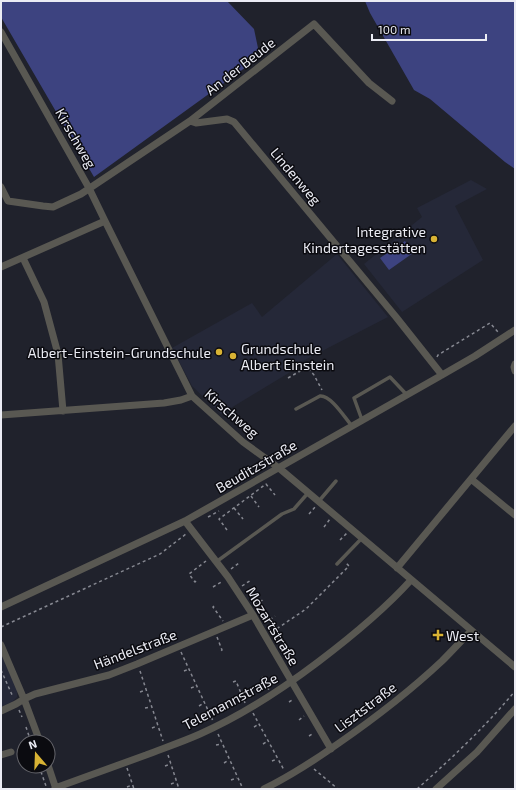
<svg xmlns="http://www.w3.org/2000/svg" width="516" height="790" viewBox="0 0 516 790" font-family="'Exo 2',sans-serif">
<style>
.built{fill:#252838}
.green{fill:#3d4380}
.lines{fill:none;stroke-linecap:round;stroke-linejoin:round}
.path{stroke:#868891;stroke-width:1.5;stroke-dasharray:3 3;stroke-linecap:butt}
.service{stroke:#595852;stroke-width:3.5}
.minor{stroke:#595852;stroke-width:7}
.poi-dot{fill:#d9b334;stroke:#0b0b10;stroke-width:1.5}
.labels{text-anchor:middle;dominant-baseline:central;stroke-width:3;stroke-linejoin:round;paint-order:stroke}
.street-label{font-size:14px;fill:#ebecf4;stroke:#0b0b10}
.poi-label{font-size:14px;fill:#ebecf4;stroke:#0b0b10;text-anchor:end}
</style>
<rect width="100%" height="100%" fill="#20222c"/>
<!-- built -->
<path class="built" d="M471,180L487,189L455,206L483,260L402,312L364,264L422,217L417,208Z
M337,254L388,317L295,365L297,368L221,414L192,386L172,348L252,303L262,317Z
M1,652L17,688V697L12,702L1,707Z"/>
<!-- green -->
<path class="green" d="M1,1H227L254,29L258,48L253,62L94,177L1,17Z
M365,1H515V169L505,162L430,99L414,90L370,13Z
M405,241L413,253L389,270L380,258Z"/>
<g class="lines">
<!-- path -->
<path class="path" d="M437,357L438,355L490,323L498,332
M288,378L307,367L314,375L322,390
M251,496L259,507
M234,508L243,519
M309,514L315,507
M208,517L219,511
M324,527L330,519
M227,530L219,519L266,484L275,495
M340,540L347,533
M231,569L239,563
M196,581L195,582L189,574L206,561
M242,586L251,580
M213,587L223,581
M255,605L264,599
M214,606L213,607L223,621
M265,623L275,616
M1,627L160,554L186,534
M272,632L306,609L349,566L345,562
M217,637L222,650L221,651
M181,652L213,721
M1,670L13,697
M140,671L163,741
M184,671L189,669
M263,677L262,678L269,690
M233,682L236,681L245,703
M191,688L196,686
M140,692L146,690
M289,702L294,699
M199,706L204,703
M145,708L151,707
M19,710L22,717
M253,713L284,770
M299,720L304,716
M26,727L31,742
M254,727L259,724
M152,728L157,726
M218,734L243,789
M309,736L314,733
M263,744L268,741
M216,745L222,744
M168,755L179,789
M272,761L277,759
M224,763L229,760
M39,766L47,789
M165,766L171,764
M127,768L134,789
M314,769L338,789
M231,780L237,778
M171,784L176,782
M127,787L132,785
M417,789C452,758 485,727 515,691"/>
<!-- service -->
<path class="service" d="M296,409L320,396C331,395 345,418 352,426
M362,420L354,398L390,377L407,395
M319,501L336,481
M216,562L282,514L294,509L308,493
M337,564L362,538"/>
<!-- minor -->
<path class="minor" d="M1,32L89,188L105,221L192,396L243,442L279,468L515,667
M190,121L196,123L227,119L234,122L396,317L442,375
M1,187L8,201L43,206L53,207L81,194L190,121L314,24L369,83L392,101
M23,258L44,302L58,354L63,411
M1,267L105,221
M515,364L514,367L515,371
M1,415L164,403L181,400L192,396
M471,479L515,515
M185,521L228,577L253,615L331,749
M397,568L515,426
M1,607L185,521L442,375L475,356L515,330
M1,645L24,699L40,742
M1,711L16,704L24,699L35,694L109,675L137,664L253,615
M1,755L11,752
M48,765L56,789
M55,788C86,777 116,766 146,755C164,748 182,742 200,734C243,715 281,690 318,662C351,637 383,611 411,580
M264,789C290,776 315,760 339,743C375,718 410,691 442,661C452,651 461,641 471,631
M436,789L477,752L515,709"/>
</g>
<!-- markers -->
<g class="poi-dot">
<circle cx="434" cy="239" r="4"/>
<circle cx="219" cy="352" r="4"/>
<circle cx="233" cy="356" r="4"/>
<path d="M436 629h4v4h4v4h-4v4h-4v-4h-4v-4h4z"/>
</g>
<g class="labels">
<!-- street labels -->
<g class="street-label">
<text transform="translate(240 66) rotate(-38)">An der Beude</text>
<text transform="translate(76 138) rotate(60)">Kirschweg</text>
<text transform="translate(296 176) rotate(50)">Lindenweg</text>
<text transform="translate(232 413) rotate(41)">Kirschweg</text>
<text transform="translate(256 466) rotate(-30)">Beuditzstraße</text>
<text transform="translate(273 626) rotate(59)">Mozartstraße</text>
<text transform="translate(135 649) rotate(-21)">Händelstraße</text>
<text transform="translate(230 701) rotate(-28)">Telemannstraße</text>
<text transform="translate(365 707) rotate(-37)">Lisztstraße</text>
</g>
<!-- poi labels -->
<g class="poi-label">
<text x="426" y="231">Integrative<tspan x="426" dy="16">Kindertagesstätten</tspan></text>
<text x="241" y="348" text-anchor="start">Grundschule<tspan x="241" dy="16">Albert Einstein</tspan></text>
<text x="211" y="352">Albert-Einstein-Grundschule</text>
<text x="446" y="635" text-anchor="start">West</text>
</g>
</g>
<!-- border -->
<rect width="516" height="790" fill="none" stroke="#ebecf4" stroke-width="4"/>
<!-- north arrow -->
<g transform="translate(36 754) rotate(341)"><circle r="19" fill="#0b0b10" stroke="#65656b"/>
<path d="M0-3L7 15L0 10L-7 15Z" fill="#d9b334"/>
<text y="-6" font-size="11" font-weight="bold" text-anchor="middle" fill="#ebecf4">N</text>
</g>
<!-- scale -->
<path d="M372 34v6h114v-6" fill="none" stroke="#ebecf4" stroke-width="2"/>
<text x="378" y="34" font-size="12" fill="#ebecf4" stroke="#0b0b10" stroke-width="3" paint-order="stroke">100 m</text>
</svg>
